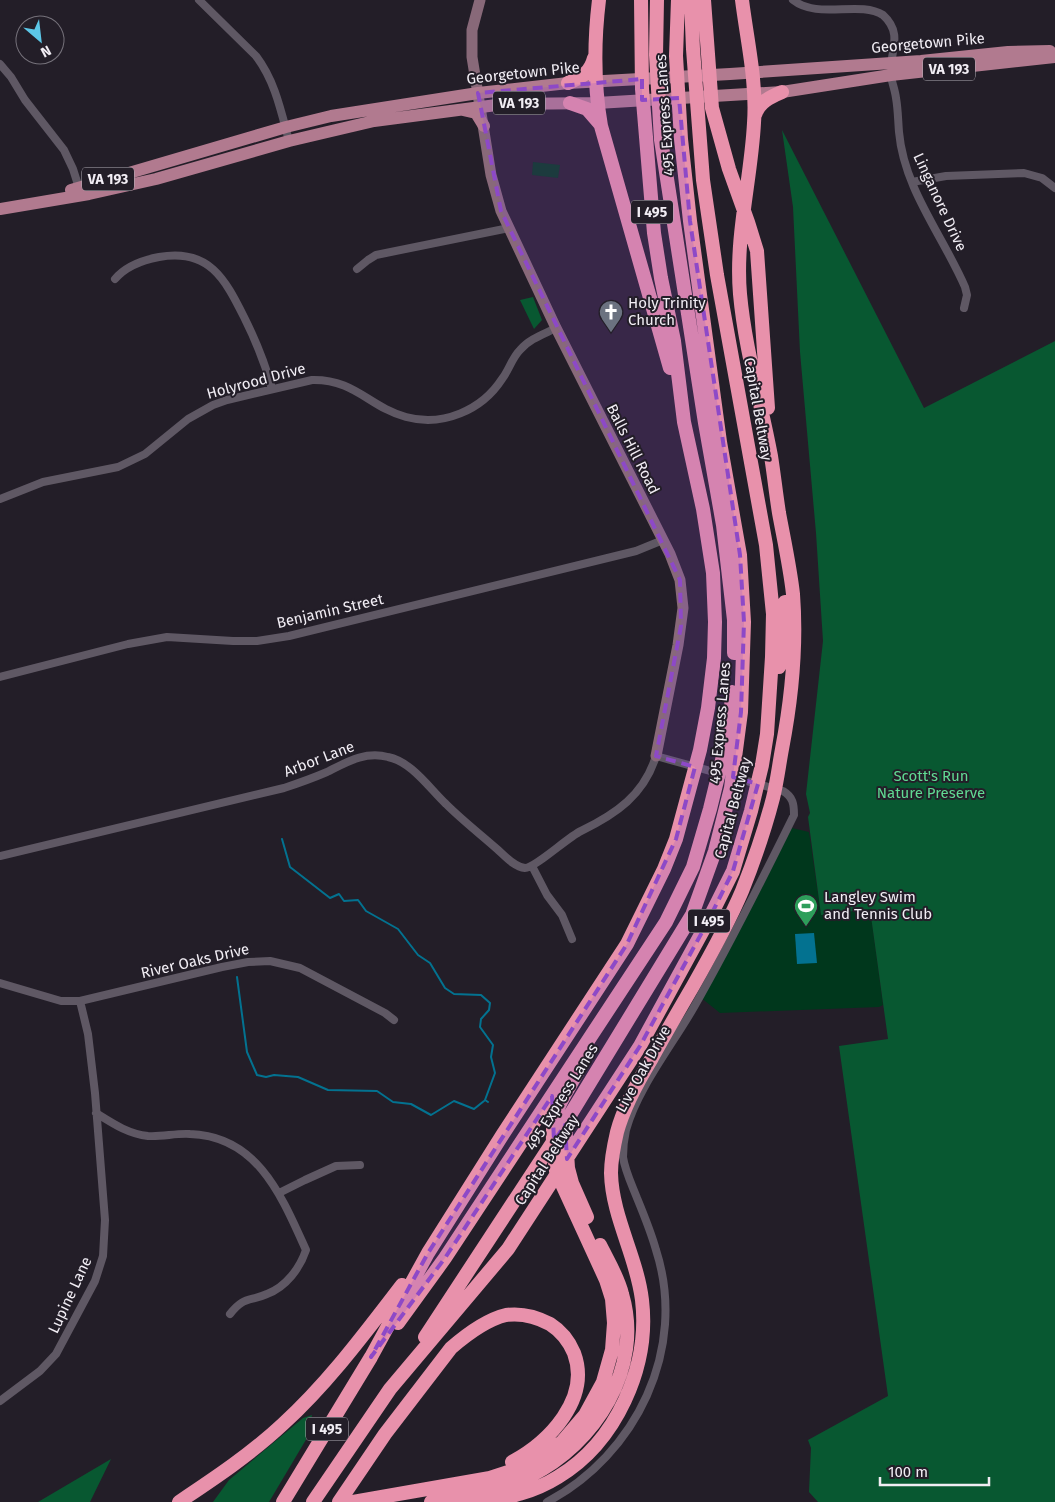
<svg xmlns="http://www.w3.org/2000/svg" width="1055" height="1502" viewBox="0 0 1055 1502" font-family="'Fira Sans',sans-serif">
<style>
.green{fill:#00371c}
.forest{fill:#085831}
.water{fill:#037290}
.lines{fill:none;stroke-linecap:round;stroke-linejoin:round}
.stream{stroke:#037290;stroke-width:2}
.street{stroke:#5f5864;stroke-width:8}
.secondary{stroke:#886979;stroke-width:11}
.primary{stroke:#b17a8f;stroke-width:12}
.highway{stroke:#e891ab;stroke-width:14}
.marked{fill:#8d49c7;fill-opacity:0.2;stroke:#8d49c7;stroke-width:4;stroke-dasharray:10 6;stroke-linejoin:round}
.labels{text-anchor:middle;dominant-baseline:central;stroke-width:4;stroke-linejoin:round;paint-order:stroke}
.shield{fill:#231e28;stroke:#b3afb7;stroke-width:1}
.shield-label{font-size:14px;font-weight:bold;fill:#f1edf4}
.street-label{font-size:15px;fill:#f1edf4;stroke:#231e28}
.poi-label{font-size:15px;fill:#f1edf4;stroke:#231e28;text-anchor:start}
.park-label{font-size:15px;fill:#60da93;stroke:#231e28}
</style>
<rect width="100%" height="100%" fill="#231e28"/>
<!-- green -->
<path class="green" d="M533,162L560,165L558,178L532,175Z
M792,828L809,832L821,915L870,909L883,1005L879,1007L720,1013L700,997Z"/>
<!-- forest -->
<path class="forest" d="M782,130L924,408L1055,341V1502H818L809,1492L811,1448L808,1440L888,1396L839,1046L888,1039L870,909L821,915L808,817L810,813L806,794L823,641L816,533L800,352L793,207Z
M533,297L542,320L534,329L520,300Z
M312,1415L307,1438L269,1502H213L229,1480L303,1418Z
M111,1459L90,1502H38Z"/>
<!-- water -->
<path class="water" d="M814,933L817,963L797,964L795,934Z"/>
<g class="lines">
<!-- stream -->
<path class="stream" d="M282,839L290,867L330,898L339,894L344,901L358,900L366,911L398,929L418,955L430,963L445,988L454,994L481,995L490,1003L489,1010L481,1019L480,1027L493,1045L491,1057L495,1073L485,1100L488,1102
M237,977L247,1052L257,1075L266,1077L274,1075L298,1077L328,1090L377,1091L393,1102L411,1104L431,1115L454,1101L474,1109L484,1101"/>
<!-- street -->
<path class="street" d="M199,0L256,56C275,81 281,111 289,141
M793,0C818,20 859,0 883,15C905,35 888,54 891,76C892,83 895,90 896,98C898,109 898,120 899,132C904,189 943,236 965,287L967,295L964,308
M0,64L11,77L25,100L64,150L73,169L79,188
M912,182L946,176L1024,173L1042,178L1055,188
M357,269L368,260L376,255L509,228
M115,279C126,266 143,260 159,257C209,248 225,279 244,317C256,341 265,363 272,389
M0,499L43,482L118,467L145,454L188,419L213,405L227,400L312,380C355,379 369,407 406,417C443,427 482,410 502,379C509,370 512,358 520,350C529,339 544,334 556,328
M0,677L128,644L167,637L233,641H257L289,636L636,551L663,540
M0,856L284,788C299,783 313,778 327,772C347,762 365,751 388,757C412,762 429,788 446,804C462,820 480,834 497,849C504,855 514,867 525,868C535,868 568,837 581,831C616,814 644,795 656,756L783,791C793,797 794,804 794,815C762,880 730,944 694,1007C673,1044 637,1089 626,1130C624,1139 623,1149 623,1157C625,1171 632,1185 637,1198C644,1215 651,1232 656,1250C688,1349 636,1455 547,1502
M532,866L547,895L562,915L572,939
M0,983L61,1001H80L222,967L248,962L270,961L300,968L385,1013L394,1020
M96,1113C112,1123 128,1134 148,1136C162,1137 176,1133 190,1134C258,1136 282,1197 306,1250C300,1268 286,1287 267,1294C249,1302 244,1296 230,1314
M279,1193L305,1180L336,1166L360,1165
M0,1401L40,1371L56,1354L95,1281L103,1256L105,1220L95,1093L88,1034L80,1001"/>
<!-- secondary -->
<path class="secondary" d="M480,0L472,30V57L491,175L501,211L556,328L670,554L680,580L683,608L678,645L656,756"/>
<!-- primary -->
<path class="primary" d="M463,110L476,113L484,126
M71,190L286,127L331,116L478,93L568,83L730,74L921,61L1008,52L1050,51
M0,209L89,194L156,179L289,141L374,121L504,104L597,103L782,92L891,75L1055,57"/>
<!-- highway -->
<path class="highway" d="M599,0C594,41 594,85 601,126L670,368
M657,0L656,55L661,140L705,423L723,525L734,620V653
M704,0L712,108L729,169L748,222L757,251L768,408
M568,83C582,77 590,73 594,58
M570,103L587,109L600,124
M755,115C759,102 770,97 782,92
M779,667L785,602
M565,1122L568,1168L572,1183L587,1217
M398,1323L445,1258L666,922L693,867L710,809L724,752L731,709L732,692
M425,1337L564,1125L692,915L715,851L731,788L741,712L744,622L740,555L720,442L690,221L681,139L676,56L678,0
M179,1502C215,1478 251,1454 283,1424C328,1383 365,1333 402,1285
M283,1502L371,1357L428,1253L503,1134L627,944L664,869L676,839L700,750L708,708L714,658L715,622L713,573L703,509L684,422L674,341L661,278L654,233L642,89L641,0
M313,1502L390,1389L508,1249L640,1046L706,925L733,871L751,811L762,765L767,734L772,657L773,614L766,545L717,275L703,180L693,49L691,0
M339,1502L385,1434L451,1348C466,1335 485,1320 506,1315C521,1313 537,1317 550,1324C561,1331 569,1341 574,1353C591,1399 549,1442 512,1462
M353,1502L490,1478L514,1470L536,1459L562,1442L585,1415L603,1382L612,1350L614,1323L612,1299L606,1280L556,1171C554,1151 549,1127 558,1108C563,1096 571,1084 577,1073
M431,1502C464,1496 500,1491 530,1476C595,1444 644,1368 622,1294C618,1277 608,1261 600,1245
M481,1502C508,1498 534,1492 558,1477C616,1442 650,1367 642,1300C637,1257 612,1217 611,1173C611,1159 614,1145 617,1132C624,1106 638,1081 652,1058C665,1034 679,1010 693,986C710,956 728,924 742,891C754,861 765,829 773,798C777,782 779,765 782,749C792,697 797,647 793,594C790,567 784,540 779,513C776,494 774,475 771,456C761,402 745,349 740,294C735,237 751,180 754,123C757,82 747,40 742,0"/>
</g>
<!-- marked area -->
<path class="marked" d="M642,79V100L679,98L690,221L740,555L744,622L741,712L733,777L758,784L733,871L706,925L640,1046L567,1159L565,1125L554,1141L552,1096L445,1258L371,1357L428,1253L627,944L676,839L695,767L656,756L681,626L680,580L501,211L478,93Z"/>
<!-- icons -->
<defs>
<g id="church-pin" transform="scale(1.25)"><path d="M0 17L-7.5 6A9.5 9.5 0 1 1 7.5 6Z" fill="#6b7280" stroke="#231e28"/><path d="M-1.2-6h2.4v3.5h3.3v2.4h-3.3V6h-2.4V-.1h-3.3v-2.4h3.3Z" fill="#fff"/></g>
<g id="stadium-pin" transform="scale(1.25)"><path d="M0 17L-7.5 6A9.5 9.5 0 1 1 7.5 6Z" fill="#2e9e5b" stroke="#231e28"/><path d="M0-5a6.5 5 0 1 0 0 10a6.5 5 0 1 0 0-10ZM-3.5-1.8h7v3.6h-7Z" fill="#fff"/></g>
</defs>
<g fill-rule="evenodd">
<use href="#church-pin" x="611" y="312"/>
<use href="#stadium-pin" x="806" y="906"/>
</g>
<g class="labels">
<!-- shield labels -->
<g class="shield">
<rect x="923" y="57.5" width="52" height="23" rx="4"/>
<rect x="493" y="91.5" width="52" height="23" rx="4"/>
<rect x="82" y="167.5" width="52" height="23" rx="4"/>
<rect x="631" y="200.5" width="42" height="23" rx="4"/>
<rect x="688" y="909.5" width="42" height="23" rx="4"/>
<rect x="306" y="1417.5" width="42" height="23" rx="4"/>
</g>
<g class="shield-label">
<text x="949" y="69">VA 193</text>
<text x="519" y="103">VA 193</text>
<text x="108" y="179">VA 193</text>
<text x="652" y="212">I 495</text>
<text x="709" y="921">I 495</text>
<text x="327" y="1429">I 495</text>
</g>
<!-- street labels -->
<g class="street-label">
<text transform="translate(928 43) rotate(-5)">Georgetown Pike</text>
<text transform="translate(523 73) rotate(-6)">Georgetown Pike</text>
<text transform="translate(665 115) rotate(-94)">495 Express Lanes</text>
<text transform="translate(940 202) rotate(65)">Linganore Drive</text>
<text transform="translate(256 381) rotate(-15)">Holyrood Drive</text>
<text transform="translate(758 409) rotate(80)">Capital Beltway</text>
<text transform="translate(633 449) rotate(63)">Balls Hill Road</text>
<text transform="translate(330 611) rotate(-13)">Benjamin Street</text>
<text transform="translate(720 723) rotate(-85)">495 Express Lanes</text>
<text transform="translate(319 759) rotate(-21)">Arbor Lane</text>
<text transform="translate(733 808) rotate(-75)">Capital Beltway</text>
<text transform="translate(195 961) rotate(-13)">River Oaks Drive</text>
<text transform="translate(643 1069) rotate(-61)">Live Oak Drive</text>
<text transform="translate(562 1097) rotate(-58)">495 Express Lanes</text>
<text transform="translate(547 1160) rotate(-57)">Capital Beltway</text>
<text transform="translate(70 1295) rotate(-65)">Lupine Lane</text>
</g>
<!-- poi labels -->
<g class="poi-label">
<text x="628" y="303">Holy Trinity<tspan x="628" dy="17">Church</tspan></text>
<text x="824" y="897">Langley Swim<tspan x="824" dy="17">and Tennis Club</tspan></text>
</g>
<!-- park labels -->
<g class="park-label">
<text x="931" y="776">Scott's Run<tspan x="931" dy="17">Nature Preserve</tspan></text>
</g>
</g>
<!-- north arrow -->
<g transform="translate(40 40) rotate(152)"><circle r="24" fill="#231e28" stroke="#75717a"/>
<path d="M0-4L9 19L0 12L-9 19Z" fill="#5cc7e7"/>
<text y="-8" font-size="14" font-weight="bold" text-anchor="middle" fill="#f1edf4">N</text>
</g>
<!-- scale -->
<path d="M880 1477v8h109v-8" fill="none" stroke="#f1edf4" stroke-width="2.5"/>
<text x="888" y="1477" font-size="15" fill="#f1edf4" stroke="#231e28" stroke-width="4" paint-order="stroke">100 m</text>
</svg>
